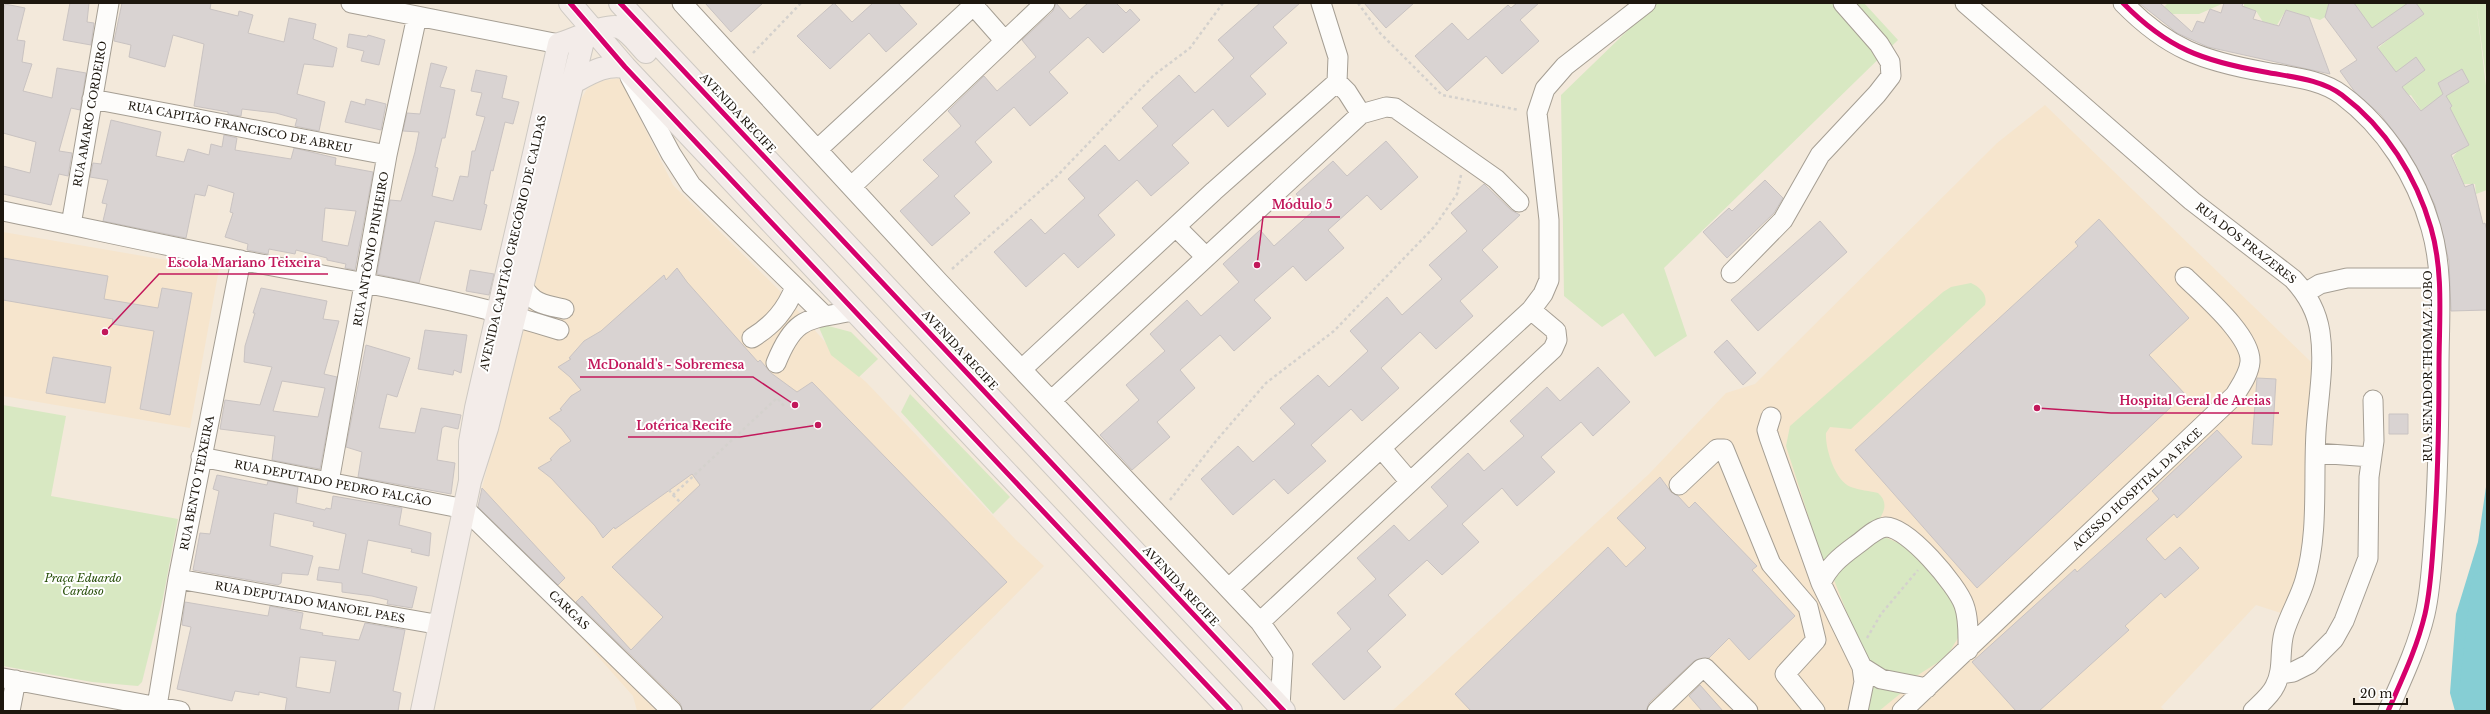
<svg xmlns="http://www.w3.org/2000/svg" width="2490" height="714" viewBox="0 0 2490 714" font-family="'Libre Baskerville',serif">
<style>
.built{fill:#f6e5cd}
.green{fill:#d8e8c2}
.water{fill:#86ced4}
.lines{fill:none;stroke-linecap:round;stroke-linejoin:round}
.river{stroke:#86ced4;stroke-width:32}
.building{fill:#d9d3d2;stroke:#c9c3c2;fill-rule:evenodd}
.minor-casing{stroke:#a59e93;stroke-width:21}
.major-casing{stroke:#cec9c2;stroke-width:24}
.path{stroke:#d4d1cd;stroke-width:2.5;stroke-dasharray:3 3;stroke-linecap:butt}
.minor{stroke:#fdfcfa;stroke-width:19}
.major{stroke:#f3ece9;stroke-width:22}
.cycleway-casing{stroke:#fff;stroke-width:8}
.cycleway{stroke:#d6006c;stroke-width:5}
.labels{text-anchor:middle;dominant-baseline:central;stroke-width:4;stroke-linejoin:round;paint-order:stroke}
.street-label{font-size:11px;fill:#1d170e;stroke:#fff}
.park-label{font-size:11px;font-style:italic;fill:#254c06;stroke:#fff}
.leader{fill:none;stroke:#c2185b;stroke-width:1.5}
.callout-dot{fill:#c2185b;stroke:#fff;stroke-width:1.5}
.callout-label{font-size:12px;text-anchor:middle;font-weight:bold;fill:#c2185b;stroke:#fff;stroke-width:4;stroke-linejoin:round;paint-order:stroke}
</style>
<rect width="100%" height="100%" fill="#f3e9db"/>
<!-- built -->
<path class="built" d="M620,78L673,185L785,296L839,358L867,383L1015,539L1044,566L900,711H637L633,696L523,572L475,525L482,488L534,288L575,109L587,89L599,81Z
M2045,105L2311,362L2309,513L2303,560L2284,614L2256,605L2161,707L2165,711H1392L1649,474L1726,393L1755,384L1997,143Z
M3,232L219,269L190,428L3,396Z"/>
<!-- green -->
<path class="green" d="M1656,3H1864L1898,40L1664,268L1687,336L1655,357L1623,313L1602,327L1564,296L1561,95Z
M2168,3H2224L2199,14H2172L2164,7Z
M2244,3H2331L2327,16L2320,20L2286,10L2277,25L2263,22L2256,11L2244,7Z
M2345,3H2476L2487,94V190L2476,194L2475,184H2464L2453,157L2457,152L2469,145L2461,130L2441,141L2411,95L2402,97L2378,48L2390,38L2380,23L2373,29Z
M2476,3H2487V85Z
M1971,283C1980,287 1988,295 1985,305L1851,429L1830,427L1826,433C1825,448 1835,481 1851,487C1859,490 1870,491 1878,493C1905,516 1840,550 1823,562L1786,446L1790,426L1943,292L1951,287Z
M817,323L851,332L878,359L859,377L831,355Z
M910,394L1010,497L993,514L901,412Z
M3,405L66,416L51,496L178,519L163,598L142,682L138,686L92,682L3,666Z
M1885,537L1911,549L1958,600L1961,633L1950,651L1940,661L1918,675L1906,678L1874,669L1859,643L1834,580C1836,555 1864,547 1885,537Z
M2487,600V645L2477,693L2479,711H2464L2471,613Z
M1875,684L1906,689L1879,711H1866L1871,689Z"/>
<!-- water -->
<path class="water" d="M2487,480V600L2471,613L2464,711H2455L2450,693L2456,614L2478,542Z"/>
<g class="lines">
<!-- river -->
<path class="river" d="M2473,711L2487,586"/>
</g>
<!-- building -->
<path class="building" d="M70,3H89L87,22L94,23L91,45L63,40Z
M122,3H211L210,9L238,16L239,11L253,15L248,33L284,42L289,18L316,24L313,39L337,48L333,67L304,64L297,94L325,102L319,131L295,126L297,119L276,113L242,109L241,116L228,114V112L194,106L204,44L173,35L165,67L129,57L131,45L114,41Z
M705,3H763L731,32Z
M834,3L852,22L873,3H898L917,24L886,52L869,33L830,69L797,36Z
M1056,3L1070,19L1088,3H1116L1126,13L1130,9L1140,20L1103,53L1088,37L1049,72L1068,93L1030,126L1014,107L975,142L992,162L954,196L970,213L932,246L900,211L939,176L923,160L961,126L948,111L984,76L997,91L1036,57L1022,40L1053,11Z
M1260,3H1300L1273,27L1287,43L1250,76L1266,94L1228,127L1213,109L1172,145L1189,163L1151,196L1137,180L1098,215L1115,235L1078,268L1064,253L1026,287L994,252L1031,219L1045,234L1085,198L1068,179L1105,145L1119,161L1158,126L1142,108L1179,75L1195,93L1234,58L1218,40Z
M1364,3H1414L1386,28Z
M1517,3H1539L1520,20L1539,41L1502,74L1486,56L1447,91L1415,56L1452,23L1468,40L1508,5L1511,8Z
M2139,3H2160L2192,32L2197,21L2204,23L2210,9L2221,13L2224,3H2243L2242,6L2256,11L2253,19L2279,26L2286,10L2309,17L2330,74L2208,47L2177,33Z
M2329,3H2354L2372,28L2408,3H2416L2424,14L2377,47L2396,72L2416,57L2425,70L2402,87L2421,111L2443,94L2438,83L2462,69L2469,82L2446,96L2452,106L2450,108L2469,145L2451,155L2465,187L2473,184L2483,224L2485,223L2487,231V310L2451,311L2449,261L2435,205L2406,148L2381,115L2355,92L2340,71L2357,60L2325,17Z
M5,4L25,8L17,40L25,41L22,62L32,64L23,91L52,98L57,68L86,73L80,110L71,108L59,151L72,153L68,176L59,174L51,205L3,194V166L30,173L36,142L3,133V13Z
M349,34L367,37L368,35L385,40L379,65L361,61L364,51L347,47Z
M431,63L447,67L440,87L455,90L445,138H442L435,167L438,168L432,196L453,201L460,176L468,177L472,151H475L485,117L476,115L482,93L471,91L476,70L507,76L502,98L519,102L513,124L505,122L493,171L491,170L484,204L487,205L481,230L435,221L419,283L377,274L390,200L401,201L415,152L419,132L403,131L407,113L420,114Z
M366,99L386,104L381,130L345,122L351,101L365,105Z
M111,120L161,132L156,156L184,162L188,149L209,155L211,144L222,147L224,135L237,138L235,150L291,159L294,148L336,158L335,165L373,172L355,270L345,268L346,264L327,260V258L296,250L295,254L269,249L268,254L247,250L248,244L225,237L233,213L230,212L234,193L208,185L205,196L195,194L186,238L103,221L107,204L102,203L108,180L90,177L93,163L101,164ZM325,208L356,211L348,246L322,241Z
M1386,141L1418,177L1381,210L1367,195L1328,230L1344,248L1306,281L1293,266L1254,300L1271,318L1234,351L1220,335L1180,370L1195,388L1157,422L1170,437L1132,470L1100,435L1139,400L1126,385L1165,351L1150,334L1187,300L1201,316L1239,282L1223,264L1260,230L1274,246L1312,212L1296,194L1333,161L1347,176Z
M1765,180L1783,198L1774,213L1727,258L1703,232L1729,208L1732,211Z
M1484,184L1511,210L1520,215L1482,250L1498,267L1460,301L1473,316L1436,349L1420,332L1381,368L1399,388L1362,421L1351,409L1311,445L1326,461L1288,494L1274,479L1233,515L1201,479L1238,446L1253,462L1295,424L1280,408L1318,375L1329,387L1368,351L1350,331L1387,297L1402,315L1442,279L1429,265L1467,231L1451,213Z
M2099,219L2189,318L2149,355L2185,394L1977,588L1855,450L2078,246L2075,242Z
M1820,221L1847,252L1758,331L1731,300Z
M3,258L108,276L104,299L158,308L162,288L192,293L170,415L140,409L154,331L112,324L113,319L3,300Z
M677,268L687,282L758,362L760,360L771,373L797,392L812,382L1007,582L869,711H683L680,703L576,602L582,596L631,650L663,617L612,567L700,485L692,474L615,529L614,527L603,538L595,526L551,478L538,468L552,460L550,459L560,448L571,441L561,428L549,418L562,410L560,409L571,396L581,390L570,377L558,367L571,359L569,358L584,341L601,331L664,275L666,280Z
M470,270L494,274L489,295L466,291Z
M261,288L327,301L323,319L339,321L324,374L337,377L320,469L272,460L275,436L220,429L225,400L260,405L272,367L244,362L245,346L255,313H253ZM282,381L325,388L318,417L273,411Z
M425,330L467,335L461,373L454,370L453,375L418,369Z
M1727,340L1756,373L1743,385L1714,352Z
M366,345L410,358L397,397L387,394L379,428L415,433L421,408L461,415L458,429L445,426L442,428L437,460L455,463L451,494L358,477L362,452L346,447Z
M53,357L111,367L105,403L46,393Z
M1598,367L1630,402L1593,436L1581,422L1541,457L1555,472L1517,506L1502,488L1462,524L1479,542L1442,575L1427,560L1388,595L1406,615L1367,651L1381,667L1344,700L1312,664L1351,629L1337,613L1376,579L1357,558L1394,525L1409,541L1448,506L1431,487L1468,453L1484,471L1524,436L1510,421L1547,387L1560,401Z
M2257,378L2276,379L2272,445L2252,444Z
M2389,414H2408V434H2389Z
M2217,430L2242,457L2177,518L2174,514L2146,539L2165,560L2180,547L2199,568L2165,598L2161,593L2125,626L2129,630L2039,711H2016L1972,662L2075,569L2077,572L2159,499L2152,491Z
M217,475L267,485L268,481L298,487L296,503L325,510L326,508L331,509L333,496L402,508L399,525L431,533L429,556L411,552L412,549L368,540L362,573L417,587L412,608L387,604L388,600L372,596L342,592V583L317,580L319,567L339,570L346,534L313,526L314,522L274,513L270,546L313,556L308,575L282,573L281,583L278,585L193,570L200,533L210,534L219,491L213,489Z
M1660,477L1671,492L1678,496L1689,508L1695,502L1757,566L1752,570L1795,616L1749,660L1729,638L1709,658L1694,661L1649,703L1646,711H1471L1455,694L1608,547L1626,567L1646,548L1617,518Z
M482,488L565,578L558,585L478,507Z
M185,602L268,616L270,606L303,613L300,629L323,633L322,635L359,640L365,623L405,630L393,691L401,693L398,711H285L287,698L259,692V695L235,691L232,701L177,689L191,627L182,625ZM300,657L336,661L330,693L296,687Z
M1700,685L1723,711H1702L1689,696Z"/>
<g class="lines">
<!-- minor casing -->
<g class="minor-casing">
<path id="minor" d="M351,3L559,44
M682,3L938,281L1260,622L1283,655L1280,707
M1321,3L1338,57L1337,82
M1965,3L2192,201L2293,279C2307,294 2317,312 2320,332C2325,365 2318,399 2316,432C2313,481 2319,532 2305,580C2300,598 2289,615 2284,633C2279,651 2284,669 2275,686C2271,695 2260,704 2253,711
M2123,3C2168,49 2203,61 2265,72C2291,77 2321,79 2342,95C2386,128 2416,176 2431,228C2444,273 2439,321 2439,367C2439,423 2438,478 2434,534C2432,561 2431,588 2425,614C2417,648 2402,679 2388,711
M974,6L1004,40
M630,77L671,154L691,185L825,316
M92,99L387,155
M1361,114L1386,107L1395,108L1496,179L1519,202
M818,149L976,3
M852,186L1045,3
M3,211C82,227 161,245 240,260C347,280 455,297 559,330
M71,225L109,3
M1176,227L1206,257
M1731,273L1783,220L1820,155L1877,94L1891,76L1890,62L1879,44L1843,3
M523,286C533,304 545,305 564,309
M2305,293L2320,284L2347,278H2439
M752,338C773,325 786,310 795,287
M776,363C795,316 807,320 853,311
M1022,369L1214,191L1337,82L1347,92L1361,114L1052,400
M1771,417L1767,430L1769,437L1821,583
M1381,448L1410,482
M2316,453L2371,457
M201,457L465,509L672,711
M329,482L387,155L417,16
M1679,485L1717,449H1724L1771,564L1808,607L1816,640L1785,674L1815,711
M178,579L441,625
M1229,588L1531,310L1543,294L1549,280V220L1537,113L1545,89L1565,66L1646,3
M1260,622L1553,349L1557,340L1556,331L1531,310
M1862,667L1881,679L1927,688
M2280,674L2293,672L2309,664L2334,639L2344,621L2368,558L2369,477L2374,441L2373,400
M3,678L180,711
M157,706L178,579L241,260
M10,711L16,680
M1657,711L1701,669L1705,668L1748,711
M1858,711L1864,682L1862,667L1821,583C1829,566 1840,557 1855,546C1864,540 1875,528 1886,527C1908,527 1957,585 1964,605C1969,619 1968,635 1968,650
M1902,711L2235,395C2241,385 2249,374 2250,362C2252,336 2203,295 2185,277"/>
</g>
<!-- major casing -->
<g class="major-casing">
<path id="major" d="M570,3L625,67L1231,711
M620,3L1284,711
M572,83C589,74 605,63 625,67
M470,481V442L476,408L559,44C573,40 610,22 621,28C631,33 638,44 646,52
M422,711L470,481L487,428L584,37"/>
</g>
<!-- path -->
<path class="path" d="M1358,3L1379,32L1442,95L1519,110
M753,53L801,3
M952,269L1057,176L1154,75L1190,48L1223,3
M669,490L673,495L777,398L784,406
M673,495L681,503
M1170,500L1216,441L1266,383L1334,331L1435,226L1457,194L1461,175
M1867,638L1881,614L1918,570"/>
<!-- minor -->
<use href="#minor" class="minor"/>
<!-- major -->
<use href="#major" class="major"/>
<!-- cycleway casing -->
<g class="cycleway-casing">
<path id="cycleway" d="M570,3L625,67L1231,711
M620,3L1284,711
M2123,3C2168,49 2203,61 2265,72C2291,77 2321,79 2342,95C2386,128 2416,176 2431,228C2444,273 2439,321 2439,367C2439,423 2438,478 2434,534C2432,561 2431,588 2425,614C2417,648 2402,679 2388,711"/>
</g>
<!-- cycleway -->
<use href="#cycleway" class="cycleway"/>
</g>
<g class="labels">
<!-- street labels -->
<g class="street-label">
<text transform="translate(738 113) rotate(47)">AVENIDA RECIFE</text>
<text transform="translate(90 114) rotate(-80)">RUA AMARO CORDEIRO</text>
<text transform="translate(240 127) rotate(11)">RUA CAPITÃO FRANCISCO DE ABREU</text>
<text transform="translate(513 243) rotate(-77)">AVENIDA CAPITÃO GREGÓRIO DE CALDAS</text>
<text transform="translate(2246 243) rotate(38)">RUA DOS PRAZERES</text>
<text transform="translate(371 249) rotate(-80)">RUA ANTÔNIO PINHEIRO</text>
<text transform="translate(960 350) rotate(47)">AVENIDA RECIFE</text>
<text transform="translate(2428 366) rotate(-90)">RUA SENADOR THOMAZ LOBO</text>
<text transform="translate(197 483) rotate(-79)">RUA BENTO TEIXEIRA</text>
<text transform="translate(333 483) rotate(11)">RUA DEPUTADO PEDRO FALCÃO</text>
<text transform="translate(2137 489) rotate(-43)">ACESSO HOSPITAL DA FACE</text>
<text transform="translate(1181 586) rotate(47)">AVENIDA RECIFE</text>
<text transform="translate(310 602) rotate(10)">RUA DEPUTADO MANOEL PAES</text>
<text transform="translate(569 610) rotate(44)">CARGAS</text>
</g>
<!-- park labels -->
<g class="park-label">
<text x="83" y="578">Praça Eduardo<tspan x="83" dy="13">Cardoso</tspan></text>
</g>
</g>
<!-- callouts -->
<path class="leader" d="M1257 265L1263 217H1340M105 332L159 274H328M795 405L753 377H580M2037 408L2111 413H2279M818 425L740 437H628"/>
<g class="callout-dot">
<circle cx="1257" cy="265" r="4"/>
<circle cx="105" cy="332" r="4"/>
<circle cx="795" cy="405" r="4"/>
<circle cx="2037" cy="408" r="4"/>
<circle cx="818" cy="425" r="4"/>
</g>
<g class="callout-label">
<text x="1302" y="209">Módulo 5</text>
<text x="244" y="267">Escola Mariano Teixeira</text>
<text x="666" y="369">McDonald's - Sobremesa</text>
<text x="2195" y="405">Hospital Geral de Areias</text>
<text x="684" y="430">Lotérica Recife</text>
</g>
<!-- border -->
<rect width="2490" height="714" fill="none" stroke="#1d170e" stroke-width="8"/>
<!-- scale -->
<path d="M2354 698v6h53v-6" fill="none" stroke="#1d170e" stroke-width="2"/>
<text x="2360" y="698" font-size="12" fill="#1d170e" stroke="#ffffff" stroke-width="3" paint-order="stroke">20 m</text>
</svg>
